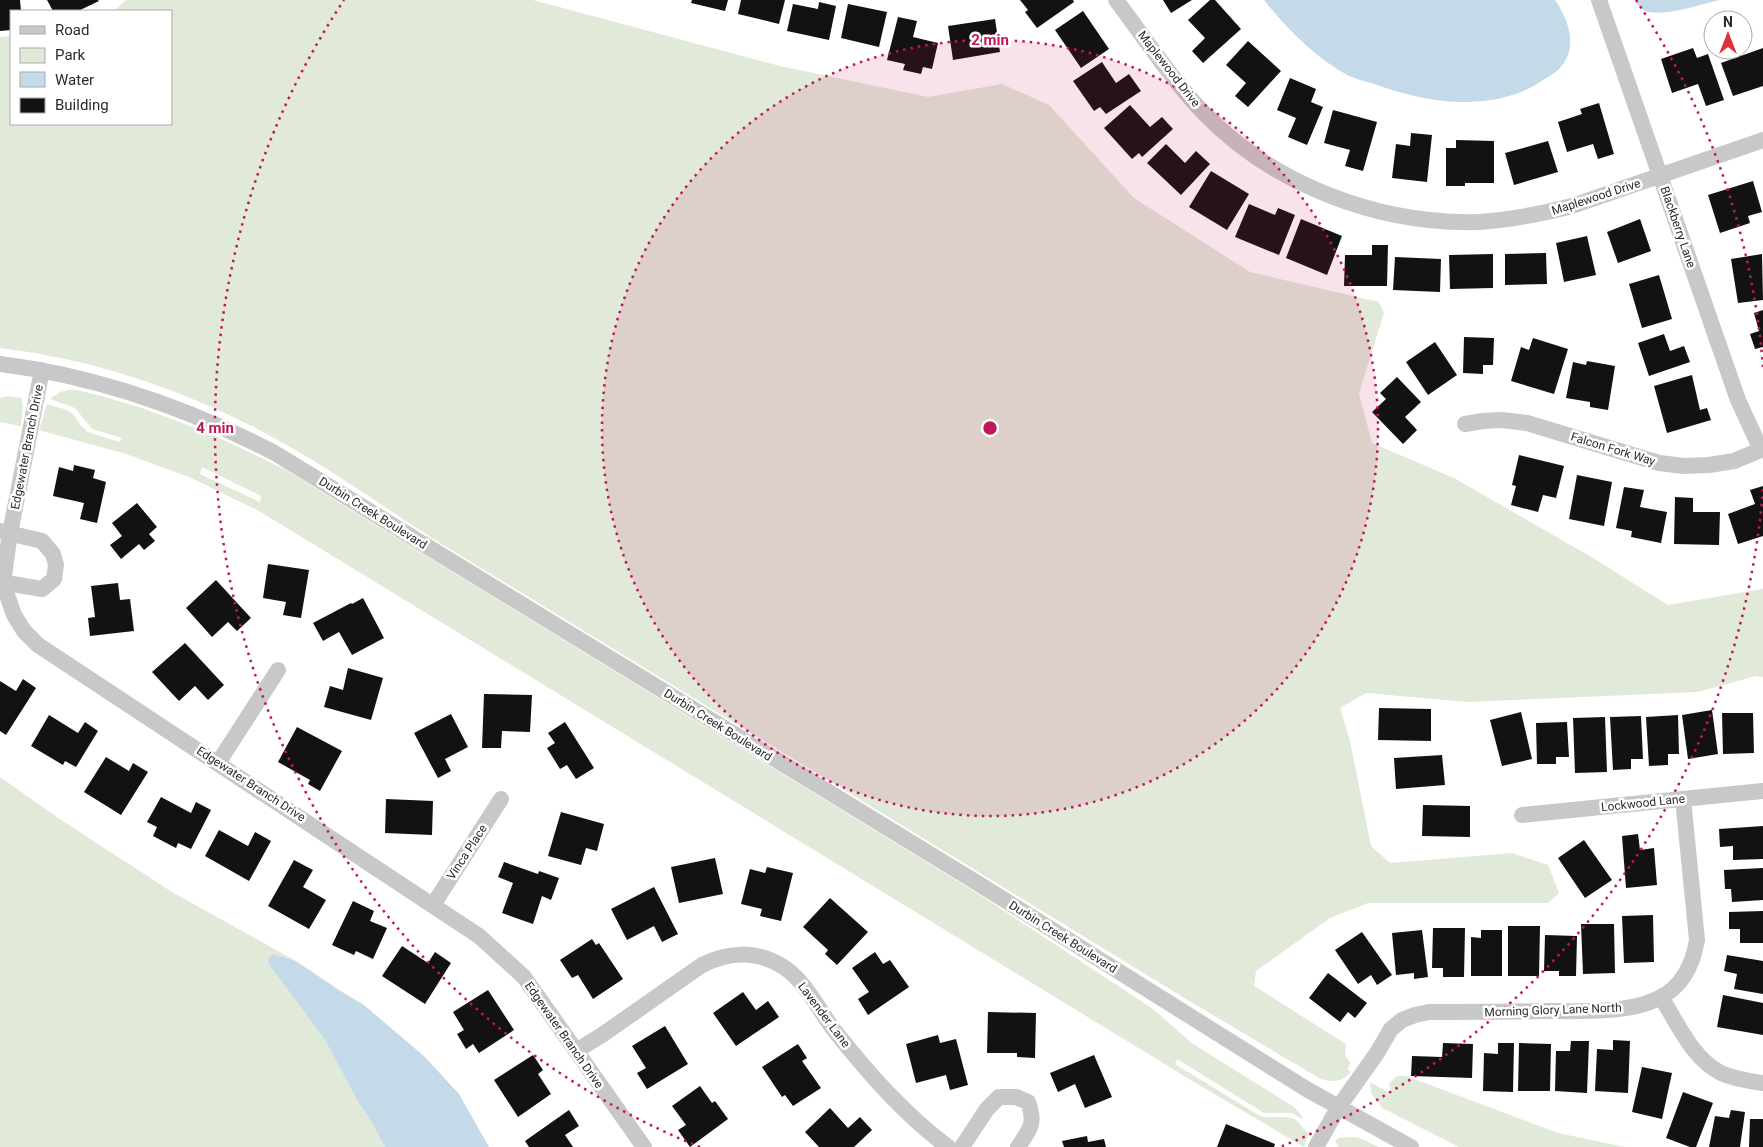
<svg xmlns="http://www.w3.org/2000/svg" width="1763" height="1147" viewBox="0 0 1763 1147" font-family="Roboto,sans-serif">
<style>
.green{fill:#e1e9d9;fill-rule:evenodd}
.water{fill:#c5dae9}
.building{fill:#121212}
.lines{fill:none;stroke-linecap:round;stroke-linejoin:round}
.minor{stroke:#c8c8c8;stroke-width:16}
.ring{fill:none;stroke:#c2185b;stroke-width:2.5;stroke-dasharray:2.5 5}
.labels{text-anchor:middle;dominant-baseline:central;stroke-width:5;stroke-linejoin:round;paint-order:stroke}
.street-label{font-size:12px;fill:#2b2b2b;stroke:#fff}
.centre{fill:#c2185b;stroke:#fff;stroke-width:2.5}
.ring-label{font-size:15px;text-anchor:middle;font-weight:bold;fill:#c2185b;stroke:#fff;stroke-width:5;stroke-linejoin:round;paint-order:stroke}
</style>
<rect width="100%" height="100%" fill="#fff"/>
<!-- green -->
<path class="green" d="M126,0H533L780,66L928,97L1002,84L1049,105L1134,198L1250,272L1379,302L1384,313L1359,393L1372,443L1454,478L1593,558L1668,605L1763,589V677L1756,676L1698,692L1467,702L1366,693L1340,708L1350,741L1371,846L1390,863L1512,853L1548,865L1559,893L1548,903H1368L1330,918L1256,971L1254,986L1346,1044L1345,1055L1350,1062L1348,1070L1351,1072C1343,1082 1331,1083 1319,1078L1191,1002L440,543C388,510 337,473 283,443C197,394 99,360 0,348V37L11,36V124H171V11H114Z
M68,390H77L101,396L142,408L209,433L286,470L977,893L1153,1009L1193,1044L1294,1107L1302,1116L1303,1120L1292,1113H1264L1177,1059L1175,1064L1260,1116C1270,1119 1281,1115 1292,1118C1301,1121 1302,1130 1309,1133L1304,1147L1199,1085L259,511L189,477L126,454L39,430L47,404L67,410L74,415L82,427L88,432L119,442L122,438L92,429L75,408L50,399L60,392ZM202,467L261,496L260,502L200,474Z
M8,396L21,398L23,406L21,426L0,422V398Z
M0,777L61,820L172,892L296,961L274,954L272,968L325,1040L358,1102L368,1116L385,1147H0Z
M1397,1076H1406L1558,1133L1625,1147H1459L1382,1108L1371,1093L1370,1082L1391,1094L1389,1083Z
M1351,1137L1360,1138L1379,1147H1339L1335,1141L1339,1138Z"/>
<!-- water -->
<path class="water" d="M1264,0H1555C1569,20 1579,49 1559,69C1555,73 1548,77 1543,80C1520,96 1496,101 1468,102C1435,103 1402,94 1371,83C1364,81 1356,79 1349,76C1316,58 1287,29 1264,0Z
M1635,0H1719C1702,4 1656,20 1642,9C1639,7 1637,3 1635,0Z
M274,954L296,961L339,990L364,1005L425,1057L459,1094L489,1147H385L368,1116L358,1102L325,1040L268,963L269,957Z"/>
<!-- building -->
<path class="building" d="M0,0H20L21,11H11V30L0,31Z
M47,0H98L99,1L78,11H53Z
M692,0H728L725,11L691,3Z
M741,0H785L779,24L738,14Z
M1020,0H1073L1074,2L1037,28L1025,12L1028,10Z
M1163,0H1192L1171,13Z
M1210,0H1215L1241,29L1203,63L1192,51L1205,38L1188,20Z
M819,2L836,6L829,40L787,31L793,4L818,9Z
M848,4L887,12L879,47L841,38Z
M1083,11L1109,49L1081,68L1055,30Z
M898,17L917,21L913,37L938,43L932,69L923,67L921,74L903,70L905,64L887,60Z
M995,19L1000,52L953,60L948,26Z
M1248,41L1281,71L1248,107L1235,96L1246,83L1226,65Z
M1693,48L1697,58L1708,54L1724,100L1706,106L1698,84L1672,93L1661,59Z
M1763,48V86L1733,96L1721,63Z
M1102,62L1116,83L1129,74L1141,91L1106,114L1100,107L1094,111L1073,81Z
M1290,78L1316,89L1311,102L1323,107L1307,145L1288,137L1296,118L1277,110Z
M1599,103L1614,154L1598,159L1593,144L1567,152L1558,122L1582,114L1580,109Z
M1130,105L1150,127L1162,117L1173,129L1142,157L1139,153L1132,159L1104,128Z
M1333,110L1377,122L1363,171L1345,166L1350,150L1324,143Z
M1411,133L1432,135L1427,182L1392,178L1396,144L1410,146Z
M1456,140L1494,141V183H1465V186H1446V148H1456Z
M1548,141L1558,172L1514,185L1505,153Z
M1166,144L1185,163L1196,151L1210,164L1181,195L1147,163Z
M1211,171L1249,194L1227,230L1189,207Z
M1753,181L1762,212L1748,216L1750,223L1720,233L1708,195Z
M1249,204L1275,215L1278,208L1295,215L1279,255L1235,237Z
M1301,219L1342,236L1327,275L1286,258Z
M1640,219L1651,251L1618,263L1607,232Z
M1587,236L1596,275L1564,282L1556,243Z
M1372,245H1388L1387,286H1344L1345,255H1372Z
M1546,253L1547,284L1505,285V254Z
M1493,254V288L1450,289L1449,255Z
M1762,254L1763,300L1738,303L1731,259Z
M1395,257L1441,259L1440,292L1393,290Z
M1659,275L1672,319L1642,328L1629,284Z
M1763,310V347L1755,349L1750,334L1759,331L1754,313Z
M1664,334L1670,351L1684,346L1690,362L1649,376L1638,343Z
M1464,337L1494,338L1493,365H1483V374L1463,373Z
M1533,338L1568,349L1554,394L1511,381L1521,347L1529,350Z
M1435,342L1457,375L1428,395L1406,362Z
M1587,361L1615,366L1608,410L1590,407V402L1566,398L1573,362L1586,365Z
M1692,375L1700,410L1707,408L1711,420L1667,433L1654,386Z
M1397,377L1421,402L1405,417L1417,430L1403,444L1372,412L1386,399L1380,393Z
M1519,455L1564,466L1556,498L1543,495L1538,512L1511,505L1516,486L1512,485Z
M74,465L95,470L93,478L106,482L97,523L80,519L84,503L53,496L59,467L73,471Z
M1577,475L1612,482L1604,526L1569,519Z
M1763,486V536L1738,544L1728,514L1755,504L1750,490Z
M1624,487L1644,490L1640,507L1667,512L1661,543L1631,537L1632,531L1616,528Z
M1675,497L1693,498V512H1720L1719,545L1674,544Z
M137,503L157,527L149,534L155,541L144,550L139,544L121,559L110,545L122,536L112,523Z
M268,564L309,570L301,618L283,615L286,602L263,598Z
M216,580L251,618L237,631L228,622L212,637L186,608Z
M118,583L120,600L130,599L134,631L90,636L88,618L95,617L91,586Z
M363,598L384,638L352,655L339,632L323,641L313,623L351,603L352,604Z
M185,643L224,685L208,700L195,686L179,701L152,672Z
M348,668L383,678L371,720L324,707L330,686L343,690Z
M23,679L36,688L6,735L0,731V681L16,691Z
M484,694L532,695L530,732L502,731L501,748H482Z
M1379,708L1431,709V741L1378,740Z
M1712,710L1718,754L1688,759L1682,715Z
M1521,712L1532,759L1502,766L1490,720Z
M1722,713H1753L1754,753L1723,754Z
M451,714L468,747L445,759L451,771L438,778L414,733Z
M49,715L78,733L85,722L98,731L76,767L65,761L63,765L31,746Z
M1678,715L1679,754H1668V765L1649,766L1646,717Z
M1641,716L1643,759H1631V769L1613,770L1610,717Z
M1605,717L1607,772L1575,773L1573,718Z
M565,722L594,768L576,779L567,765L560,769L547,748L555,743L548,733Z
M1567,722L1569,757H1556V764H1537L1536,723Z
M297,727L342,751L320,791L308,784L310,780L278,762Z
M1442,755L1445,785L1396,789L1394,758Z
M106,757L129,771L133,763L148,772L121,815L84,792Z
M161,797L191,813L196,802L211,810L191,849L178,843L176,848L153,836L157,827L147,822Z
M386,799L433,801L432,835L385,833Z
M1423,805L1470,806V837L1422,836Z
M561,812L604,824L597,851L586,848L581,865L548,856Z
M1763,826V859L1733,860V846L1720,847L1719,829Z
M219,830L248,846L255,832L271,841L249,881L205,856Z
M1638,834L1640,850L1654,848L1657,885L1626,888L1622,836Z
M1584,840L1612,880L1585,898L1558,858Z
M715,858L723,894L679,903L671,867Z
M294,860L313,870L303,887L326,900L309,929L268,906Z
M504,862L538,874L539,871L559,878L551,900L542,896L533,924L502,913L513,883L498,877Z
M767,867L793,873L781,921L760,916L762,909L741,904L750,869L765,873Z
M1763,868V900L1732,902L1731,889H1725L1724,870Z
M654,887L678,934L662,942L654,926L627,940L611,909Z
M830,898L868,932L837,965L825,954L828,950L803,927Z
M353,901L374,911L370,921L387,928L373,959L356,951L354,955L332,945Z
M1763,911V943H1740V929H1729V912Z
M1653,915L1654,962L1624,963L1622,916Z
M1581,924H1614L1615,973L1583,974Z
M1508,926H1540L1539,976H1508Z
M1433,928H1465L1464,977H1443V968H1432Z
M1422,930L1428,977L1414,979V973L1396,975L1392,933Z
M1481,930H1502V976H1471V937L1481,938Z
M1362,932L1392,975L1377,985L1371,975L1358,984L1335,950Z
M1545,935L1577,936L1576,976H1559V971H1544Z
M592,939L596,945L599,943L623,979L593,999L578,975L572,978L560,960Z
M402,946L428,963L435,952L451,963L425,1004L382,976Z
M875,952L883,964L890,960L909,987L868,1015L858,999L869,992L852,968Z
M1727,955L1763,961V994L1734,989L1737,974L1724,971Z
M1328,973L1367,1003L1355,1018L1348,1012L1340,1022L1309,998Z
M488,990L514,1030L479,1053L473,1044L466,1049L457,1034L464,1030L453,1012Z
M743,992L756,1010L768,1001L779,1017L736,1046L713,1013Z
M1723,995L1763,1003V1035L1717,1027Z
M988,1012L1036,1013L1035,1058L1017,1057V1053H987Z
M665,1026L688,1064L647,1089L637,1073L646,1068L632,1046Z
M938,1035L940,1043L956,1039L968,1085L950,1090L946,1075L916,1083L906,1044Z
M1613,1040L1630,1041L1628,1093L1595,1091L1597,1049L1613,1050Z
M1571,1041H1589L1587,1093L1555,1091L1556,1051H1570Z
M1443,1043L1473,1044L1472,1078L1411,1076L1412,1056L1442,1057Z
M1498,1043H1514L1513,1092L1483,1091L1484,1053L1498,1054Z
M1519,1043L1551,1044L1550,1091H1518Z
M798,1044L807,1058L802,1061L821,1088L793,1106L785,1095L782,1097L762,1067Z
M533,1055L543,1070L538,1074L551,1094L518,1117L494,1080Z
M1094,1055L1112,1097L1085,1108L1075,1084L1058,1092L1050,1073Z
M1642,1067L1672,1073L1662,1119L1632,1112Z
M700,1086L712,1103L715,1101L728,1119L690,1147L678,1130L686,1125L672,1106Z
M1683,1092L1713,1103L1696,1147H1690L1666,1138Z
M830,1108L848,1128L860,1117L872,1130L854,1147H819L805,1132Z
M569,1110L579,1126L565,1135L573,1147H529L525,1141Z
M1731,1110L1745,1112L1740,1147H1709L1715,1116L1729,1118Z
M1750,1119H1763V1147H1749Z
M1226,1124L1275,1144L1274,1147H1217Z
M1087,1136L1088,1142L1104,1139L1106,1147H1064L1062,1141Z"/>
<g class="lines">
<!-- minor -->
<path class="minor" d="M1116,0C1144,37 1170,77 1202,111C1271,184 1378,225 1479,222C1510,220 1541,214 1572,206L1763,140
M1599,0L1738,400L1761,450
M0,364C96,376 187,408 273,452L979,884L1308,1090L1411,1147
M42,370L10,533L3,583L14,615L24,631L38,645L479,936L524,977L644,1147
M1465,424L1483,421L1502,420L1527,423L1659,463L1684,466L1709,465L1734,461L1763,449
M0,531L42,541L53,554L56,565L54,579L42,589L0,582
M218,763L278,670
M1522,815L1763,791
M433,905L501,799
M1661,997C1678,1024 1692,1058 1721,1073C1734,1079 1749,1081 1763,1083
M576,1051L602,1035L702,965C728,952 756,950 782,966C805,980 818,1009 834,1030C868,1073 904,1114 948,1147
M962,1147L987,1109L999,1097H1016L1028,1102C1036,1124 1030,1129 1018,1147
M1316,1147L1338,1108L1377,1053L1391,1029L1402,1020L1415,1015L1429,1012C1467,1012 1505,1012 1543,1011C1577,1011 1629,1014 1659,998C1682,987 1693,964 1697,940L1683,799"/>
</g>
<!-- distance rings -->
<circle cx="990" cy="428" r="388" fill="#c2185b" fill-opacity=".12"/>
<g class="ring">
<circle cx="990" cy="428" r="388"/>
<path d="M1763 489A775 775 0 0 1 1280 1147M700 1147A775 775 0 0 1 344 0M1636 0A775 775 0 0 1 1763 367"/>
</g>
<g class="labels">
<!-- street labels -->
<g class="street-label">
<text transform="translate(1169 69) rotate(52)">Maplewood Drive</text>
<text transform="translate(1596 197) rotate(-18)">Maplewood Drive</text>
<text transform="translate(1678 227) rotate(71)">Blackberry Lane</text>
<text transform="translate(27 447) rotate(-79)">Edgewater Branch Drive</text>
<text transform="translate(1613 449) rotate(17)">Falcon Fork Way</text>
<text transform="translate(373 513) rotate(32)">Durbin Creek Boulevard</text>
<text transform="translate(718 725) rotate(32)">Durbin Creek Boulevard</text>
<text transform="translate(251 784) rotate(33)">Edgewater Branch Drive</text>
<text transform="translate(1643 803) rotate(-6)">Lockwood Lane</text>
<text transform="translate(467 852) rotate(-57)">Vinca Place</text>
<text transform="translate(1063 937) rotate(32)">Durbin Creek Boulevard</text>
<text transform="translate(1553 1010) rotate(-2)">Morning Glory Lane North</text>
<text transform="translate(824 1015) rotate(53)">Lavender Lane</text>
<text transform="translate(564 1035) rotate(55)">Edgewater Branch Drive</text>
</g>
</g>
<circle cx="990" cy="428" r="8" class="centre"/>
<g class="ring-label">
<text x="990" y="45">2 min</text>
<text x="215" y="433">4 min</text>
</g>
<!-- legend -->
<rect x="10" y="10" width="162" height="115" fill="#ffffff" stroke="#aaaaaa"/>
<rect x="20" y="26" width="25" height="8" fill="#c8c8c8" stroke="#aaaaaa"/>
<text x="55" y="35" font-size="15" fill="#2b2b2b">Road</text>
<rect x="20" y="48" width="25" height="15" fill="#e1e9d9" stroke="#aaaaaa"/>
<text x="55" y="60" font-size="15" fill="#2b2b2b">Park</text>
<rect x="20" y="72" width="25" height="15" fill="#c5dae9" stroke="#aaaaaa"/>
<text x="55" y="85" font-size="15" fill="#2b2b2b">Water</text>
<rect x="20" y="98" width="25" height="15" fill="#121212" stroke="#aaaaaa"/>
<text x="55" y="110" font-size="15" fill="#2b2b2b">Building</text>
<!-- north arrow -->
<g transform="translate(1728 35)"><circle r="24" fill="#ffffff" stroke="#aaaaaa"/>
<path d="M0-4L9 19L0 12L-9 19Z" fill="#de323b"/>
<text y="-8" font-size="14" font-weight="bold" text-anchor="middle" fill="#2b2b2b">N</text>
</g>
</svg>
